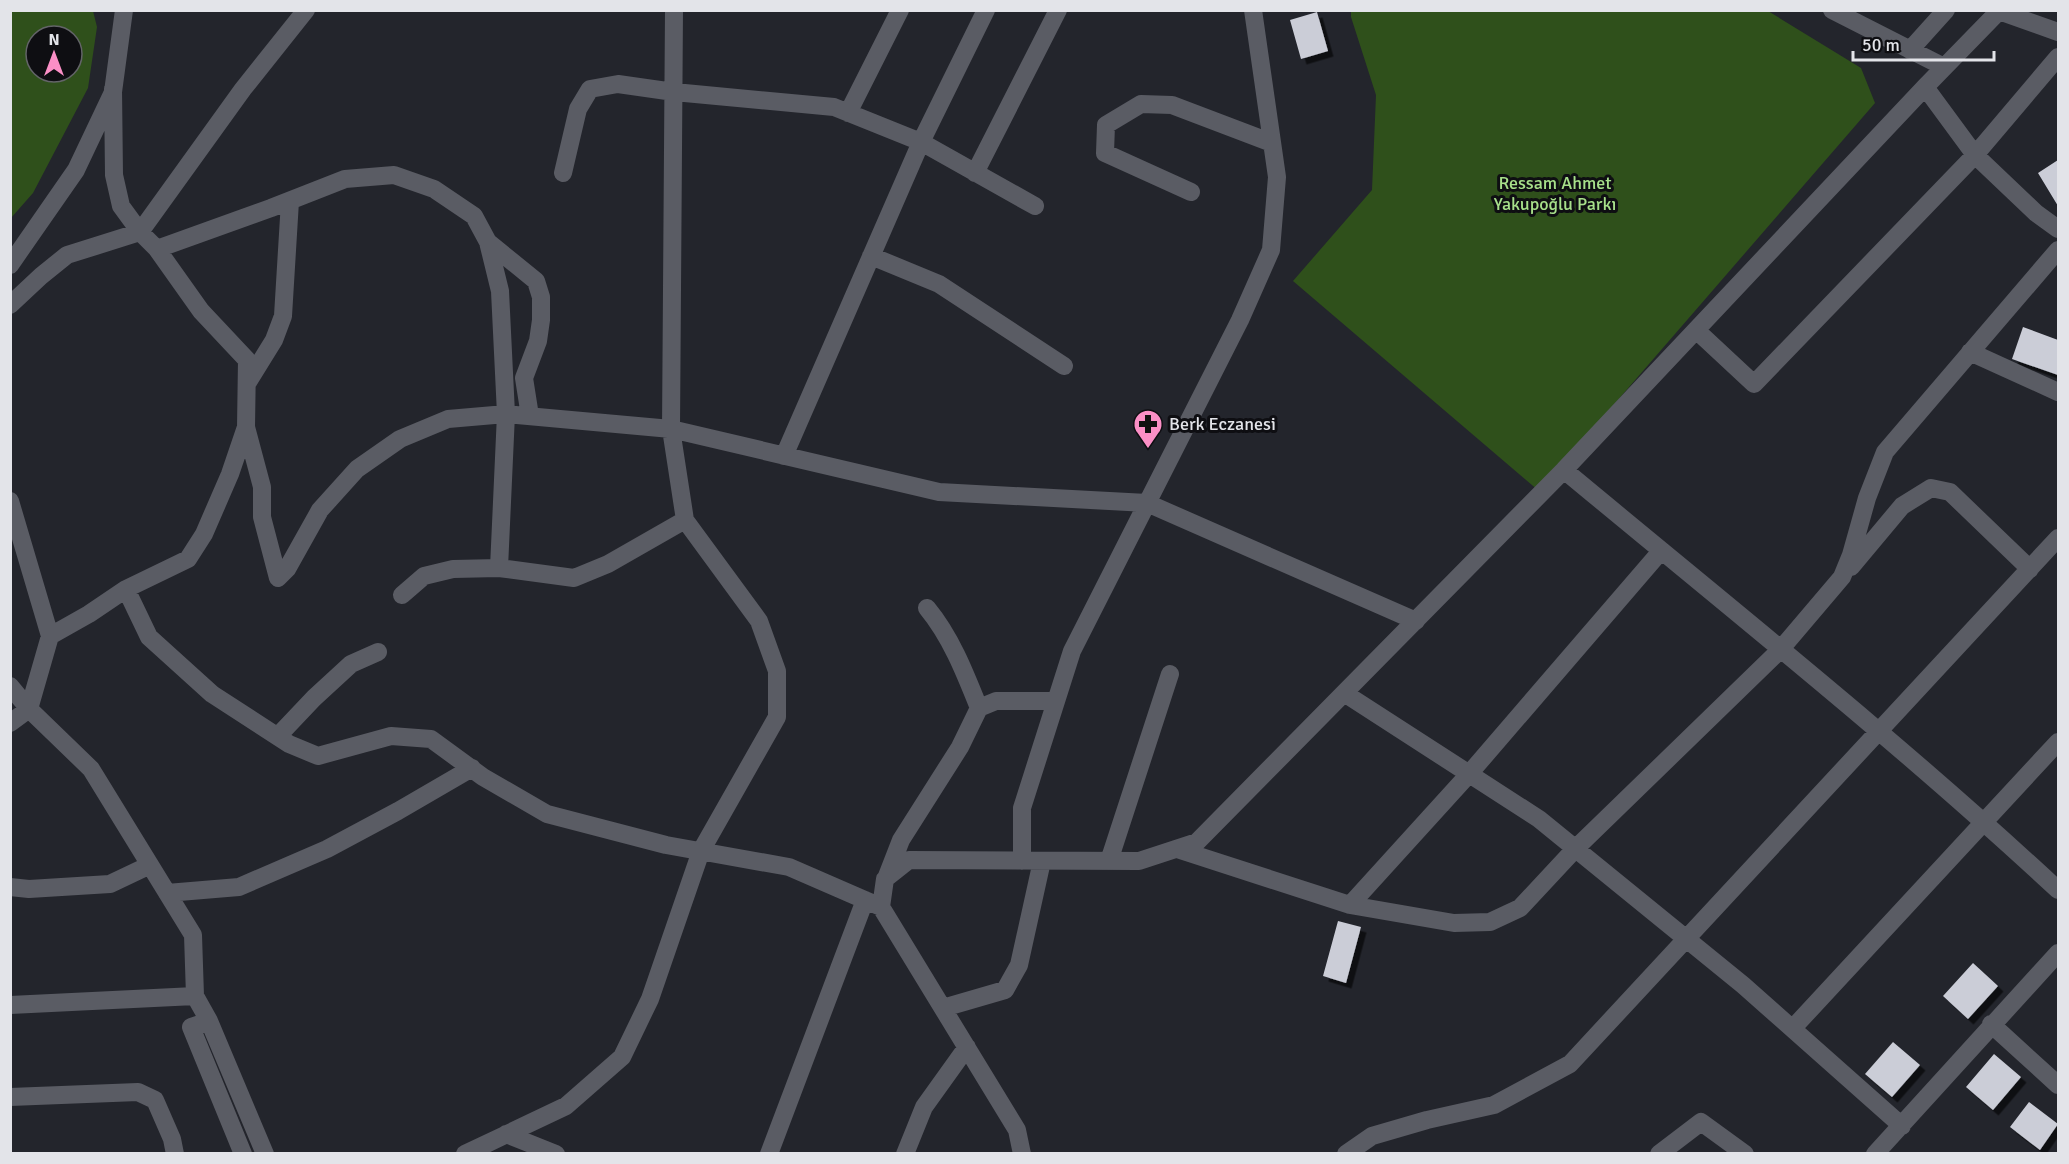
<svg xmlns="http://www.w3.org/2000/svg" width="2069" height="1164" viewBox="0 0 2069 1164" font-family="Signika,sans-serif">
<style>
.green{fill:#2f501b;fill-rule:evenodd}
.building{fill:#cbcdd7;filter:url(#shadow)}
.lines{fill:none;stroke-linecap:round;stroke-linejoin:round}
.street{stroke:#5a5c64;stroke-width:18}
.labels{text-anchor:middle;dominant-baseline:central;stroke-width:6;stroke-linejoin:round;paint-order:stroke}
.park-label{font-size:18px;fill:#a7e08a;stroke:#0e0e12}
.poi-label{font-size:18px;fill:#e3e4e9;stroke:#0e0e12;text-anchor:start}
</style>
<defs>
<filter id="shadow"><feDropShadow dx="5.5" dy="5.5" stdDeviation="0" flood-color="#0009"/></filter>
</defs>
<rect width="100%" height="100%" fill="#23252c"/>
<!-- green -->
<path class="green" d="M11,10L93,11L97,27L88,88L33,193L11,218ZM36,36H72V72H36Z
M1351,11H1768L1861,68L1875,103L1539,491L1293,281L1372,190L1376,95L1351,17Z"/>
<!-- building -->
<path class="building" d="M1317,12L1328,51L1301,59L1290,20Z
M2058,160V206L2038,173Z
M2023,327L2058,340V375L2012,359Z
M1338,921L1361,927L1346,983L1323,976Z
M1973,963L1998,986L1968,1019L1943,996Z
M1893,1042L1920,1065L1892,1097L1865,1074Z
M1994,1054L2021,1077L1993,1110L1966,1087Z
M2029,1102L2058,1124L2040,1150L2010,1127Z"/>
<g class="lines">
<!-- street -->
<path class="street" d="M1832,10L1944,67
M1999,11L2058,32
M1910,50L1946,10
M1925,87L1975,155L2036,213L2058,229
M848,113L900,10
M563,173L578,109L590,89L618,84L674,92L834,107L921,142L1035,206
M975,173L1058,10
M1191,192L1105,153L1106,125L1141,104L1172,105L1272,143
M488,242L536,281L541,297V320L538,341L524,378L530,416
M157,249L271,208L345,179L394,175L434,189L474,216L488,242L500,291L506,414L499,568
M871,256L939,284L1064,366
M10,265L76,170L113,92L124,10
M10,305L41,276L67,255L140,232L243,89L306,10
M1696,330L1754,384L1975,155L2058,57
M1970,352L2058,392
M248,382L274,340L283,316L290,201
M246,427L262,487V517L278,578L287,569L320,510L357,469L400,439L448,419L506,414L671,429L939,492L1147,503L1416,621
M784,456L921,142L986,10
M1564,470C1730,608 1900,743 2058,890
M10,501L50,636
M1851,567L1902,506L1931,488L1950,492L2030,569
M126,589L149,637L212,694L289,744L318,756L391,736L431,739L483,777L547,814L666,845L789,867L881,907
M402,595L424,576L453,569L499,568L574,578L608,564L685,520
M927,608C951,637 965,673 979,708
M10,686L29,709L91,769L193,935L195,996L209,1021L265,1154
M1344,693L1539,819L1743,985L1902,1126
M10,723L29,709L50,636L89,614L126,589L188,559L204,534L230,474L246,427L247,360L201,311L157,249L140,232L121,206L114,175L113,89
M278,736L314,698L351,664L378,652
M1177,849L1350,905L1454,923L1490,922L1520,908L1575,849L1780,650L1842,577L1851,555L1867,498L1885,452L2058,250
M1022,861V808L1072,651L1240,320L1271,250L1277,177L1253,10
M1109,861L1170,674
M887,876L901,840L960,747L979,708L996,701H1056
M10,887L29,889L110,884L150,865
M167,893L239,887L327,849L398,811L472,768
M1350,905L1469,774L1661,551
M10,1005L195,996
M943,1008L1005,990L1019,965L1042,861
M209,1021L191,1027L243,1154
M1991,1024L2058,1085
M1793,1028L2058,742
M10,1097L138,1092L155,1100L172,1139L175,1154
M506,1134L556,1154
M465,1154L566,1106L622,1057L650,999L701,851L777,717V671L759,621L685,520L671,429L674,10
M769,1154L865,900
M905,1154L924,1107L967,1047
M1022,1154L1017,1130L881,907L885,879L909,860L1139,861L1197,842L1564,470L1925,87L2000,10
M1346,1154L1372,1136L1427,1120L1494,1105L1570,1064L2058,538
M1659,1154L1701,1122L1745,1154
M1875,1154L2058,953"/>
</g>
<!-- icons -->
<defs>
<g id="pharmacy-pin" transform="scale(1.5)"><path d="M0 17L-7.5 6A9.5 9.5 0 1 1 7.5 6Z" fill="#fb8fc6" stroke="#0e0e12"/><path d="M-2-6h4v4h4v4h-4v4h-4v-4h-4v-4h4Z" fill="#111"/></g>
</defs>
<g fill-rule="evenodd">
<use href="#pharmacy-pin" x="1148" y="424"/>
</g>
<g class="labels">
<!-- park labels -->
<g class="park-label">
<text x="1555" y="183">Ressam Ahmet<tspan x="1555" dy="21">Yakupoğlu Parkı</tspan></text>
</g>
<!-- poi labels -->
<g class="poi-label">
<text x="1169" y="424">Berk Eczanesi</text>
</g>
</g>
<!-- border -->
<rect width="2069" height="1164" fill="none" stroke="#e3e4e9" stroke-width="24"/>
<!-- north arrow -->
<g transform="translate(54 54)"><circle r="28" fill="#0e0e12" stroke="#636468" stroke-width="1.5"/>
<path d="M0-4.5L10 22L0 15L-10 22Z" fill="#fb8fc6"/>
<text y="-9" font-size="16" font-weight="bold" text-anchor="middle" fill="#e3e4e9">N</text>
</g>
<!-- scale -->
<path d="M1853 51v9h141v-9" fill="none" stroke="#e3e4e9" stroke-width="3"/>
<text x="1862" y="51" font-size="18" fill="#e3e4e9" stroke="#0e0e12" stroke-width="4.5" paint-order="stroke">50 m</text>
</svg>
